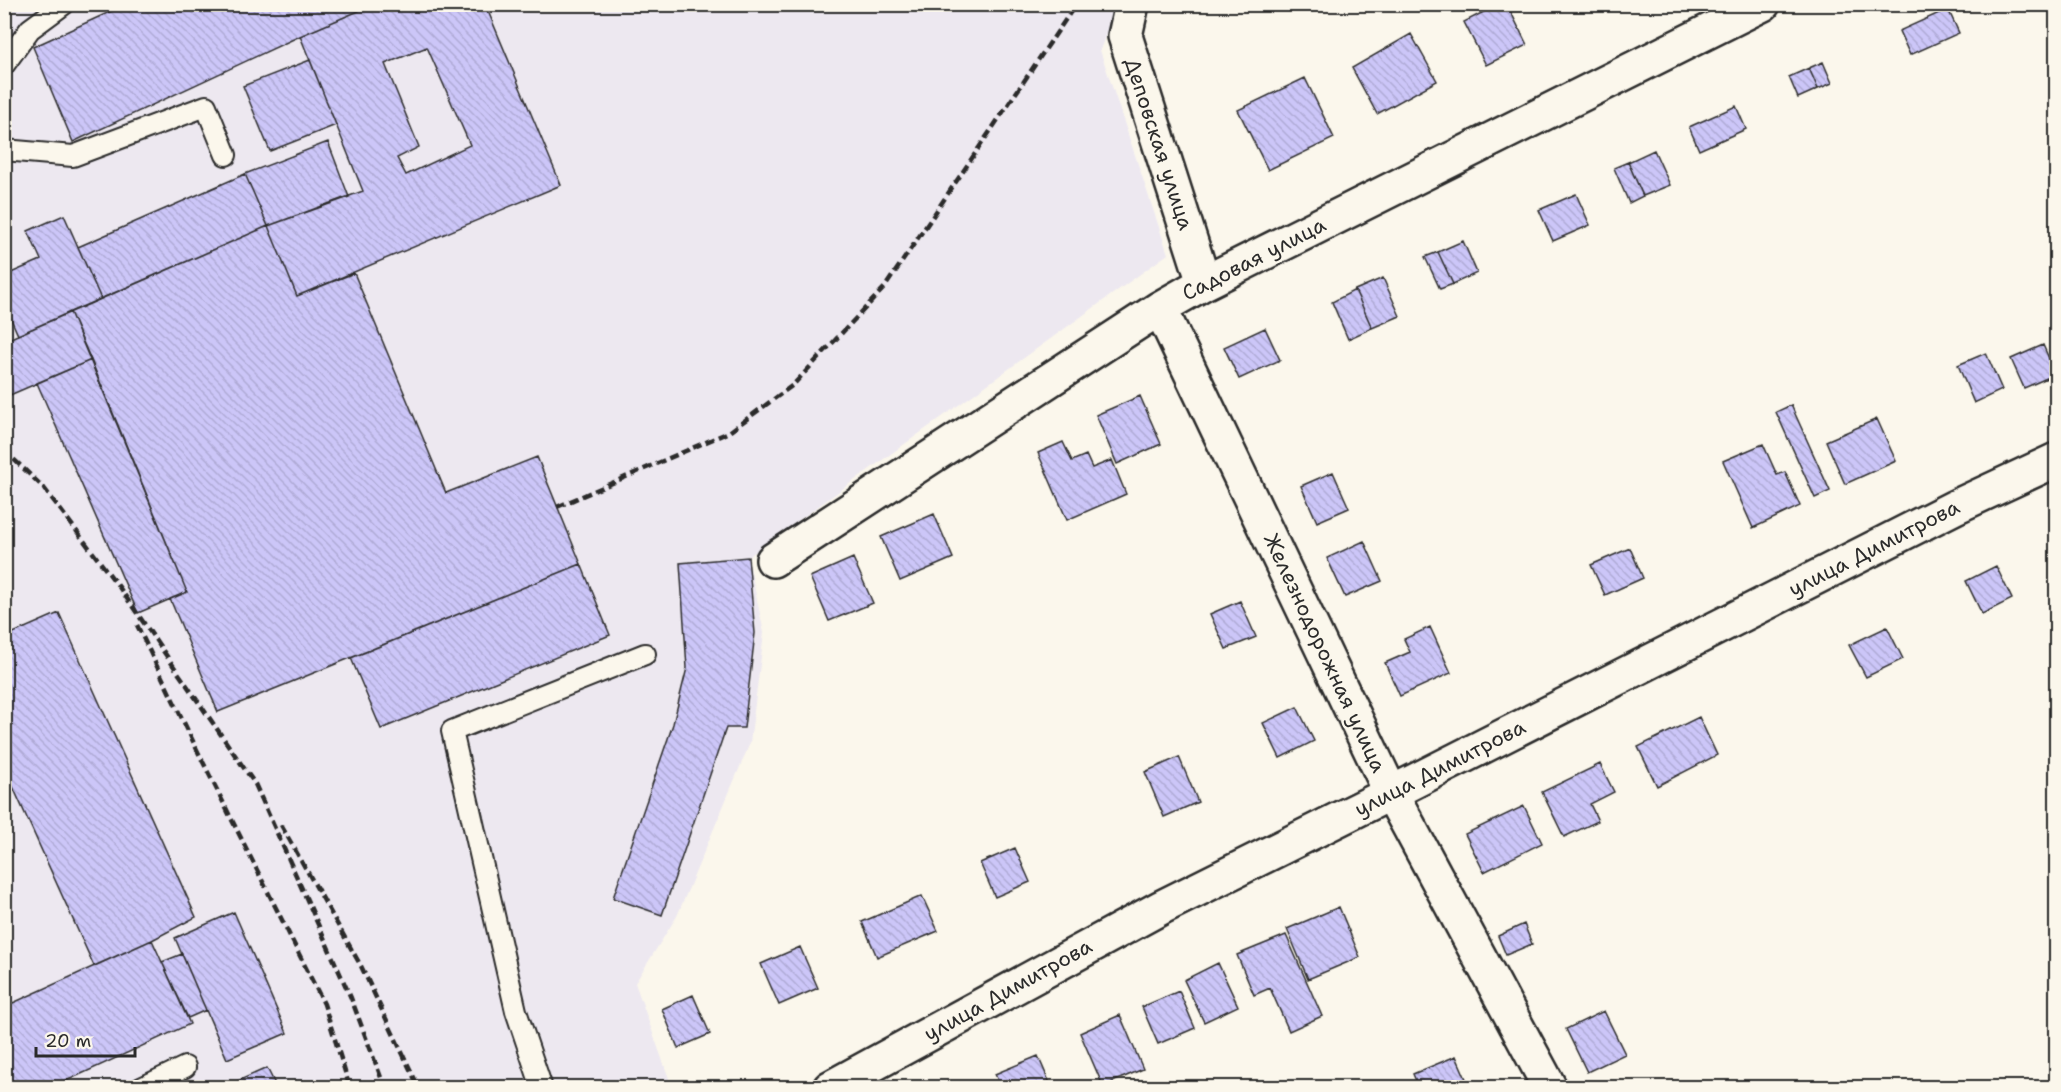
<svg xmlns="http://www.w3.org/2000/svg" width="2061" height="1092" viewBox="0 0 2061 1092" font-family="'Shantell Sans',sans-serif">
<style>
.built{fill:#ede8f0}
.building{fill:url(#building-back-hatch);stroke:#2b2b2b;stroke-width:1.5;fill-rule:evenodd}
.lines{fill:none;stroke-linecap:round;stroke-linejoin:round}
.service-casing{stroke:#2b2b2b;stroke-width:24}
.minor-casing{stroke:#2b2b2b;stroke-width:38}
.service{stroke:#fbf7ec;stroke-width:20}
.minor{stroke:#fbf7ec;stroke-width:33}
.rail{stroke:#2b2b2b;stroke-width:4.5;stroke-dasharray:9 4.5;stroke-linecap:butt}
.labels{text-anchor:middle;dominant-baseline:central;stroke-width:4.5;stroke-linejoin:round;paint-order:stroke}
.street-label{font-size:21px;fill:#2b2b2b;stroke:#fbf7ec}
</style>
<defs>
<pattern id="building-back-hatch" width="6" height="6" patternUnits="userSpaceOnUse" patternTransform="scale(1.5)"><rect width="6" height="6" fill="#ccc6f8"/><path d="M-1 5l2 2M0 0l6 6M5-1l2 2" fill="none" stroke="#afaad5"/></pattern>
</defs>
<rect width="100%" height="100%" fill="#fbf7ec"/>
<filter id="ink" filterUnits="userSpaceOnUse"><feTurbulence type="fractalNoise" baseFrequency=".0167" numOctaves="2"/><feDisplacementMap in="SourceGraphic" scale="12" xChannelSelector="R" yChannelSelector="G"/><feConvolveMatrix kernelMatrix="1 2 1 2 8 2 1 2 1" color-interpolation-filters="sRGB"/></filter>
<g filter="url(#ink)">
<!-- built -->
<path class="built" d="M5,5H1117L1100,50L1168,254L748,557L764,633L750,743L677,916L635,983L672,1087L5,1088Z"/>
<!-- building -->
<path class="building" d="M127,4H375L300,36L73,142L33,47Z
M375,4H485L561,185L297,296L268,226L363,191L300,36ZM427,47L470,145L406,175L397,158L419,147L385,64Z
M1499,4H1507L1527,45L1486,65L1464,22Z
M1948,9L1959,33L1910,55L1899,31Z
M1411,34L1437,81L1377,114L1352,68Z
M310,60L336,125L270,151L243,86Z
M1823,62L1832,83L1818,89L1809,68Z
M1809,68L1818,89L1798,98L1789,77Z
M1305,78L1334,138L1268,170L1238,110Z
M1736,106L1746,129L1699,150L1689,127Z
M328,142L349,197L268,226L245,174Z
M1654,150L1670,185L1643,196L1628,162Z
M1628,162L1643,196L1629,203L1614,168Z
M245,174L268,226L101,299L78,247Z
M1576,194L1590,225L1553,241L1539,210Z
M64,215L101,299L18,335L4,303V276L41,260L28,231Z
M268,226L297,296L354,273L446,493L537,457L581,564L218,712L170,599L187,592L70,312Z
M1463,241L1477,273L1453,284L1438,252Z
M1438,252L1453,284L1440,289L1425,257Z
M1383,278L1400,316L1372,328L1355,290Z
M1355,290L1372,328L1348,339L1332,302Z
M70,312L91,360L10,395L4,382V341Z
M1265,328L1280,360L1239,379L1224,347Z
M2043,345L2056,374L2024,388L2011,359Z
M1986,353L2002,390L1974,403L1958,365Z
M91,360L187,592L138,613L37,383Z
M1140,396L1161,444L1117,464L1096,415Z
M1791,405L1830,491L1815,498L1776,412Z
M1877,419L1896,461L1845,484L1826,441Z
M1063,442L1072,461L1086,455L1092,468L1112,460L1126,494L1067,520L1038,453Z
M1763,444L1777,475L1785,472L1800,506L1753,528L1723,461Z
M1333,472L1349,508L1317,522L1301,486Z
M934,514L953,558L900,581L881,537Z
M1364,541L1382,581L1345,597L1327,558Z
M1630,548L1643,578L1605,595L1591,565Z
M748,557L755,633L744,728H726L662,915L613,898L673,724L687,668L680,563Z
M853,558L873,603L829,621L810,577Z
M581,564L610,635L381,729L351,658Z
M1996,566L2012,599L1982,614L1966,581Z
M1240,601L1256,637L1226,649L1210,614Z
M59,613L196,917L152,940L94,966L4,767V637Z
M1430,627L1451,673L1400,696L1385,663L1410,652L1404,639Z
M1887,627L1903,659L1866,677L1849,645Z
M1297,707L1314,741L1280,758L1263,723Z
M1699,717L1717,755L1657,786L1638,747Z
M1179,757L1198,802L1164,817L1145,772Z
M1600,764L1614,792L1590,804L1598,821L1564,837L1542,792Z
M1524,806L1542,843L1484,872L1465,834Z
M1015,848L1030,882L995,897L980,863Z
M922,896L938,931L877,957L862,922Z
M1339,907L1360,957L1308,979L1287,929Z
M234,912L287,1033L227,1059L175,938Z
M1524,924L1532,944L1506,955L1498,936Z
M1286,935L1322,1016L1289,1031L1270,988L1254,995L1237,955Z
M152,940L190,1024L51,1088H4V1007Z
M800,947L818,988L779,1005L761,964Z
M182,954L206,1010L188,1018L162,962Z
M1218,963L1238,1006L1204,1022L1184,980Z
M1179,991L1195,1028L1158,1044L1142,1007Z
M693,995L710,1034L678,1048L662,1009Z
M1604,1011L1625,1054L1587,1072L1566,1029Z
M1120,1015L1143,1069L1103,1086L1080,1033Z
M1038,1056L1052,1088H1001L995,1074Z
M1456,1056L1470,1088H1419L1413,1074Z
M267,1068L277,1088H222Z"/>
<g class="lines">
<!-- service casing -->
<g class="service-casing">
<path id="service" d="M4,65L30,29L64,4
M4,150L73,156L206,106L226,155
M141,1088L185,1067
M542,1088L516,1011L452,731L645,654"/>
</g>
<!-- minor casing -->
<g class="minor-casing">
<path id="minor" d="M1132,4L1125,36L1204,283
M1160,308L1391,793L1550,1088
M773,560L1160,308L1204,283L1763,4
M830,1088L1162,907L1391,793L1955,507L2056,460"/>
</g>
<!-- service -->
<use href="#service" class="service"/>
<!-- minor -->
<use href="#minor" class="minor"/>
<!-- rail -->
<path class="rail" d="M4,450L44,488L119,587L255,784L351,998L385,1088
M557,507L729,432L793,385L885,287L1076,4
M137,625L202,760L324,1004L350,1088
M281,825L361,966L419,1088"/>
</g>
</g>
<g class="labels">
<!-- street labels -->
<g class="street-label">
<text transform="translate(1159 144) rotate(72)">Деповская улица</text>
<text transform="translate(1254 259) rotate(-27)">Садовая улица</text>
<text transform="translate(1874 548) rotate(-27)">улица Димитрова</text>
<text transform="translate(1325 653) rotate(65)">Железнодорожная улица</text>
<text transform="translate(1440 768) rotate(-27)">улица Димитрова</text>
<text transform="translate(1008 990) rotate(-29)">улица Димитрова</text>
</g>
</g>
<!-- margin -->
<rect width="2061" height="1092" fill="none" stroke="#fbf7ec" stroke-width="24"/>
<rect x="12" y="12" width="2037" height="1068" fill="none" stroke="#2b2b2b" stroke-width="2" filter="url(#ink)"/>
<!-- scale -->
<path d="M36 1047v9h99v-9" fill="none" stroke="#2b2b2b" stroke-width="3"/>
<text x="45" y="1047" font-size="18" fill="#2b2b2b" stroke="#fbf7ec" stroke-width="4.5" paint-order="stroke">20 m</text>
</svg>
